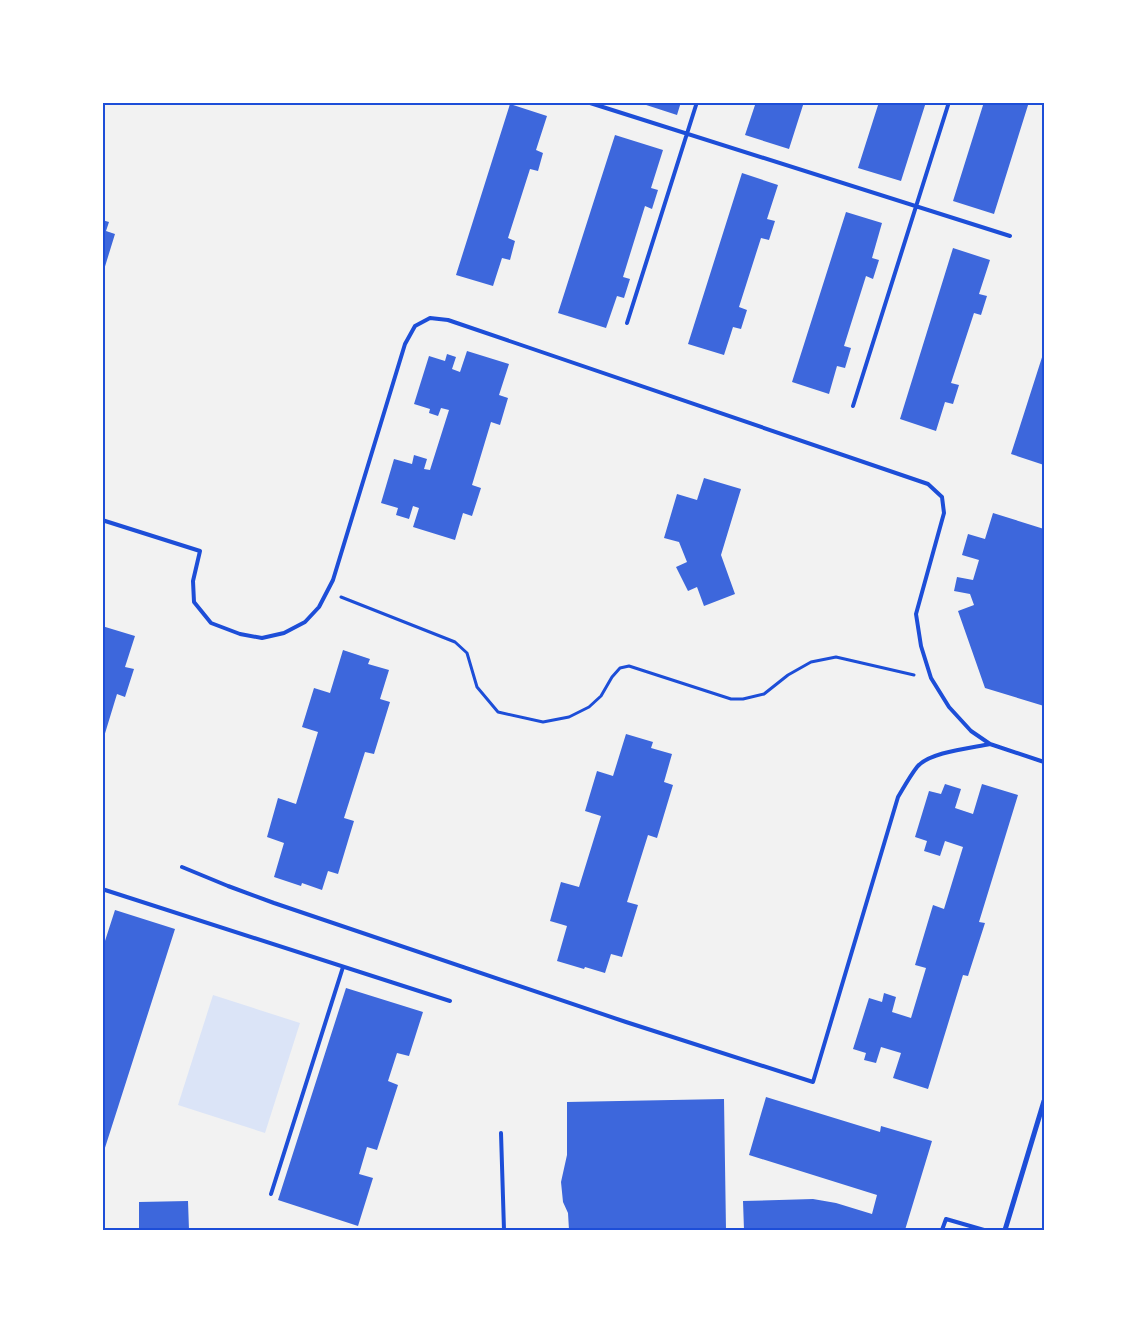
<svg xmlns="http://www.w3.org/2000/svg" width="1147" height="1333" viewBox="0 0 1147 1333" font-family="Rubik,sans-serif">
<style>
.green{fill:#dbe4f7}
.building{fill:#3d67dc}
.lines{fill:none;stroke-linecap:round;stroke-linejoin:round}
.path{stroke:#1d4ed8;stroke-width:3}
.service{stroke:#1d4ed8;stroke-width:4}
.minor{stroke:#1d4ed8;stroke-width:5}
.neatline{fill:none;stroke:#1d4ed8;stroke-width:2}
</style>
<rect width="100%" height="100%" fill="#f2f2f2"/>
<!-- green -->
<path class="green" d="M213,995L300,1023L265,1133L178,1105Z"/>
<!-- building -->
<path class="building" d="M637,102H681L677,115Z
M756,102H804L789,149L745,135Z
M879,102H926L901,181L858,168Z
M984,102H1029L994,214L953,201Z
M510,104L547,116L536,150L543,153L538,171L530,169L508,238L515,241L510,260L502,258L493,286L456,275Z
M615,135L663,150L651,188L658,190L652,209L645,206L623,277L630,279L624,298L617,296L606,328L558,313Z
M742,173L778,185L767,219L775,221L769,240L761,238L739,307L747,310L741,329L733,327L724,355L688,344Z
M846,212L882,223L872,258L879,260L873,279L866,276L844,346L851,348L845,368L837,366L829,394L792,382Z
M102,220L109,222L106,231L115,234L103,273Z
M953,248L990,260L979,294L987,296L981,315L974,313L951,383L959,385L953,404L945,402L936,431L900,419Z
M467,351L509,364L499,395L508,398L500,425L491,422L472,485L481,488L472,516L463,513L455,540L413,527L419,508L413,506L409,519L396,515L398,508L381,503L394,459L412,464L414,455L427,459L424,469L430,470L449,410L441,408L438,416L429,413L430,409L414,404L429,356L445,361L447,354L456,357L452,369L460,372Z
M1044,351V465L1011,454Z
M704,478L741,489L721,555L735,594L704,606L697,587L688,591L676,567L687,562L679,542L664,538L677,494L697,500Z
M993,513L1044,529V578L1043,584L1044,590V706L985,688L958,611L974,605L970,594L954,591L957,577L973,580L979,560L962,555L968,534L985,539Z
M102,626L135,636L125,667L134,669L125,697L117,694L103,740Z
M343,650L370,659L368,664L389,670L380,699L390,702L374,754L365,752L344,818L354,821L338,874L328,871L322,890L302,883L301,886L274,877L284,843L267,837L278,798L296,804L318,732L302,727L314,688L330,693Z
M626,734L653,742L651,748L672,754L664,782L673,785L657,838L648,835L627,902L638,905L622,957L611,954L605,973L585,967L584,969L557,961L567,926L550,921L561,882L579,887L601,816L585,811L597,771L613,776Z
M945,784L961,789L955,808L973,814L982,784L1018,795L979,922L985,923L968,976L963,975L928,1089L893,1078L901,1053L881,1047L876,1063L864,1060L866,1053L853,1049L869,998L882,1002L884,993L896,997L892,1012L911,1018L926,968L915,965L933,905L944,909L963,847L945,841L940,856L924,851L927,841L915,837L929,791L941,794Z
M115,910L175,929L103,1154L102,944H104Z
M346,988L423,1012L409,1056L397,1053L388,1081L398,1085L377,1150L367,1147L359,1174L373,1178L358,1226L278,1200Z
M766,1097L880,1132L881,1126L932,1141L905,1230H744L743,1201L813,1199L836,1203L872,1214L877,1195L749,1155Z
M724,1099L726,1230H569L568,1213L563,1202L561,1182L567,1155V1102Z
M188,1201L189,1230H139V1202Z"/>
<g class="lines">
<!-- path -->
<path class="path" d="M341,597L455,642L467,653L477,687L498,712L543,722L569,717L589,707L601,696L612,677L620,668L629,666L731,699H743L764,694L788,675L811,662L836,657L914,675"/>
<!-- service -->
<path class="service" d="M587,102L1010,236
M627,323L697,102
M853,406L949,102
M102,520L200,551L193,581L194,602L211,623L240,634L262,638L284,633L305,622L319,607L333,580L405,344L415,326L430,318L448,320L928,484L942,497L944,513L916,614L921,646L931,678L949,707L971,731L990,744L1044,762
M182,867L228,886L274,903L626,1022L813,1082L898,797C904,787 910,776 917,767C929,752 971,748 990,744
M102,889L450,1001
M501,1133L504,1230
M271,1194L343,967
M942,1230L946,1219L984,1230"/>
<!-- minor -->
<path class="minor" d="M1005,1230L1044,1101"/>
</g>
<!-- border -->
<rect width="1147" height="1333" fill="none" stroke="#ffffff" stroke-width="208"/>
<rect x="104" y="104" width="939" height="1125" class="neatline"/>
</svg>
